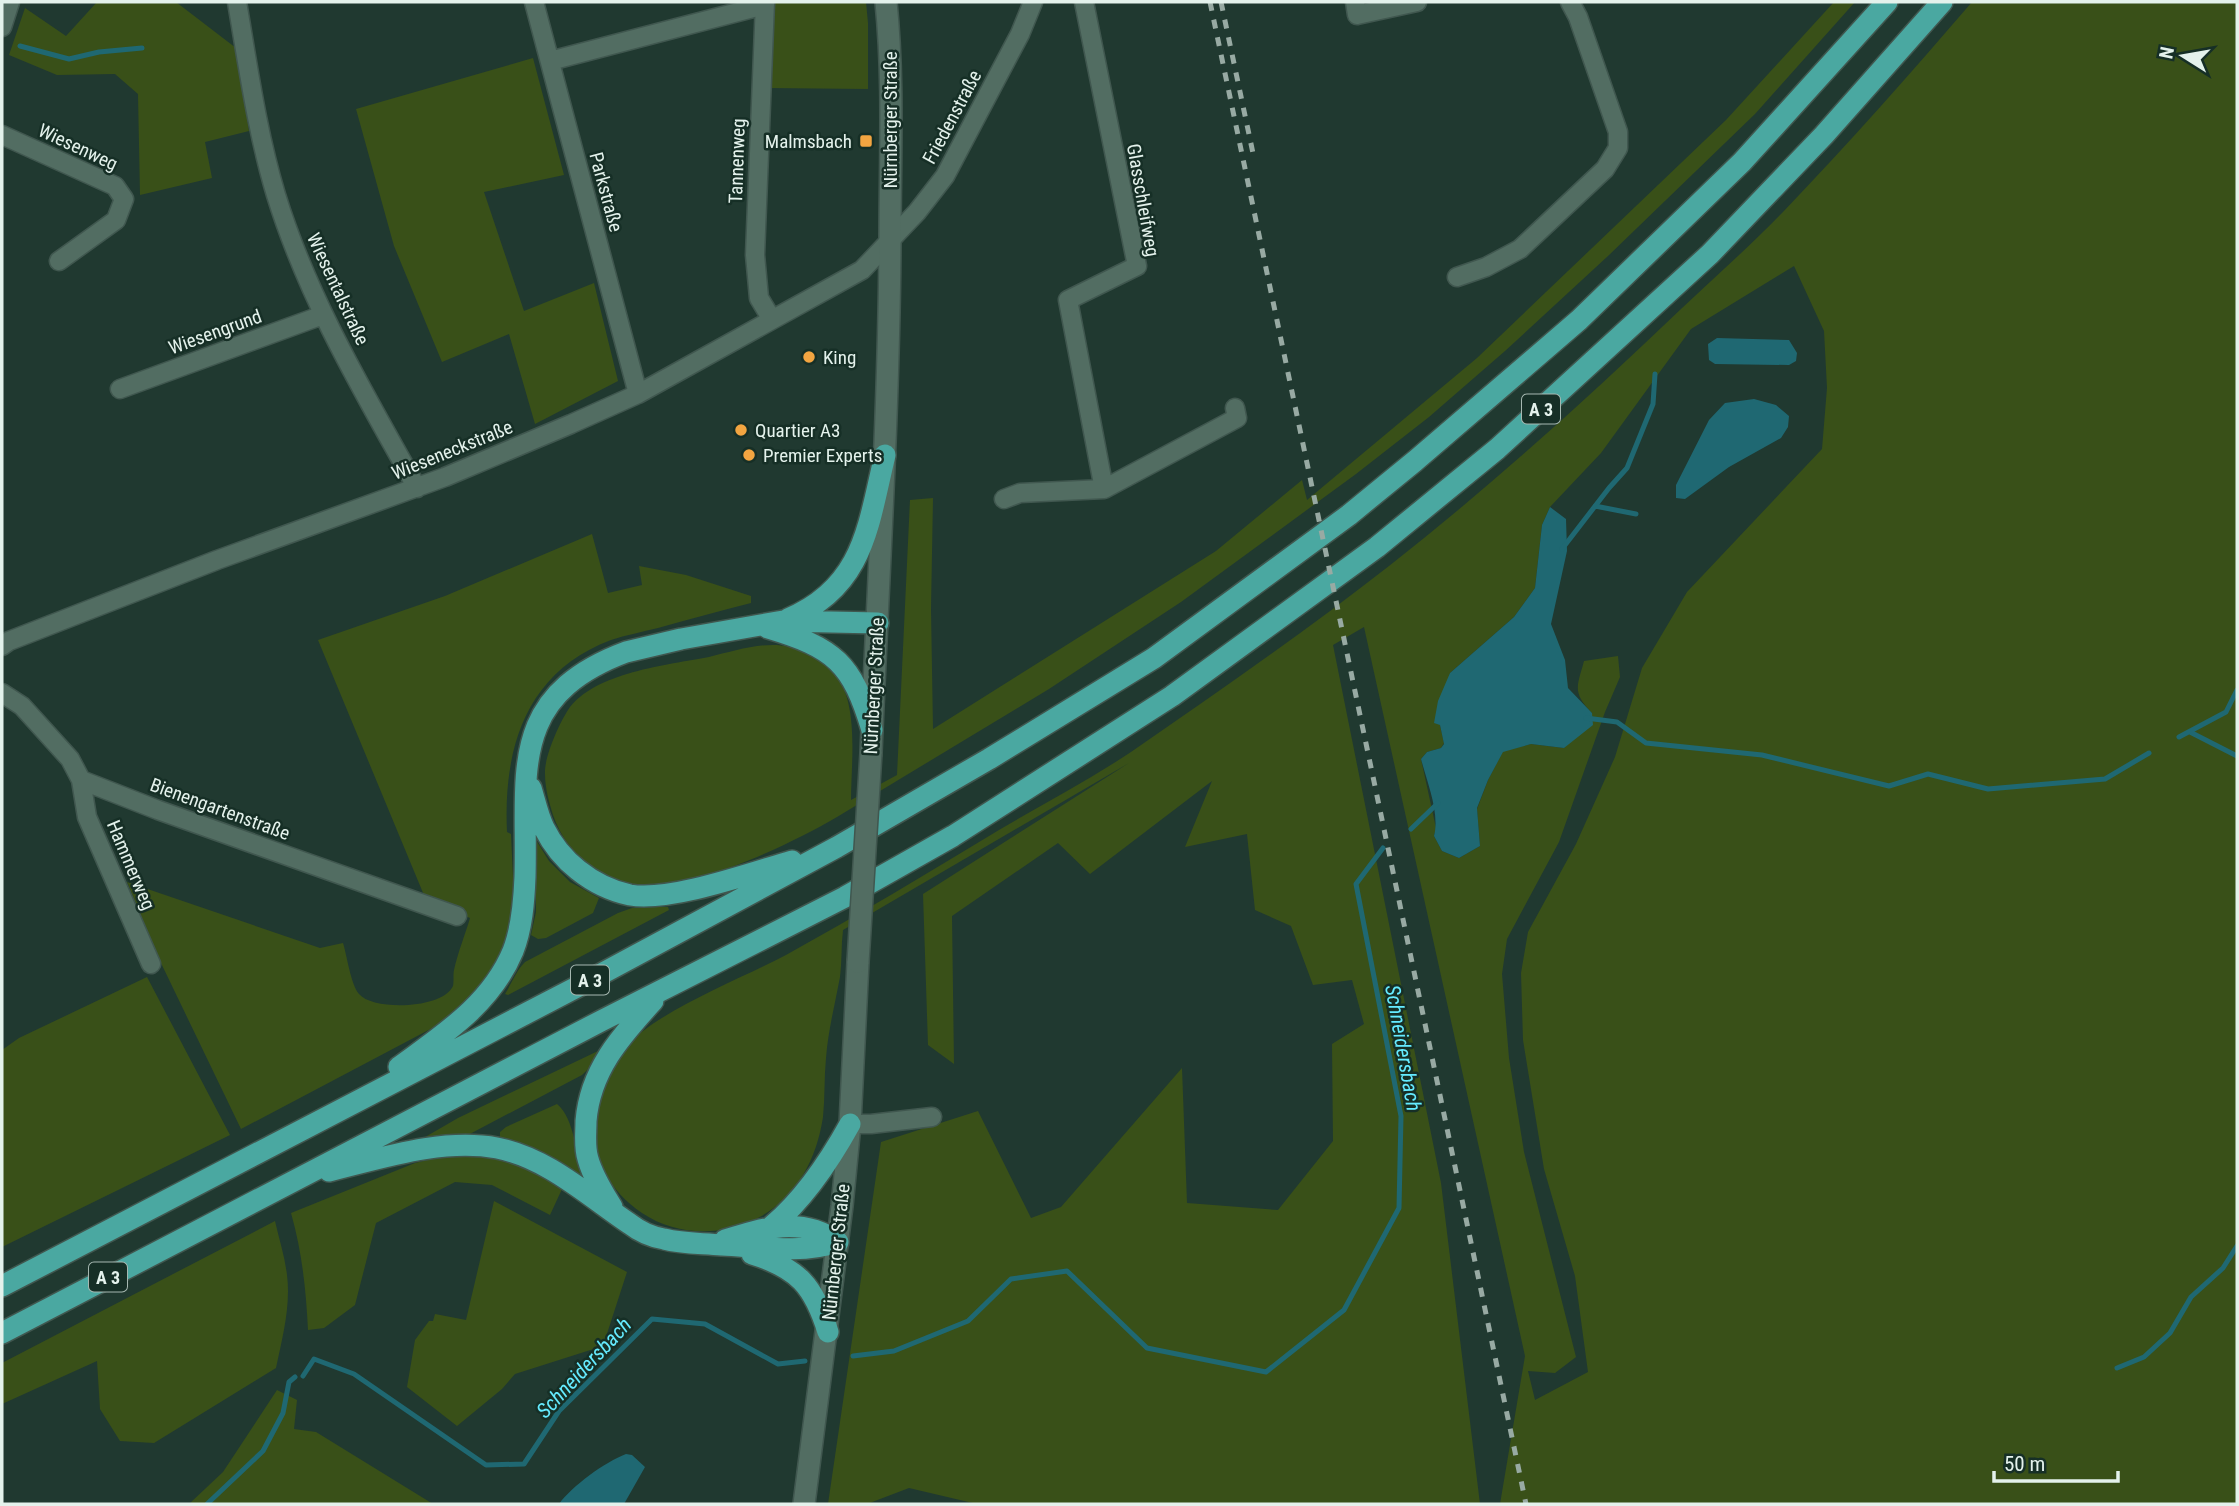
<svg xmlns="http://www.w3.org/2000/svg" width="2239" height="1506" viewBox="0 0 2239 1506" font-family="'Roboto Condensed',sans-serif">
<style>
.green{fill:#395018;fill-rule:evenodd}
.water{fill:#1f6872}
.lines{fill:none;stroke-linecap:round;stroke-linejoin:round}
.stream{stroke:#1f6872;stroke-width:5}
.street-casing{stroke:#40574f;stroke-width:21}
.secondary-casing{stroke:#40574f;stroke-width:24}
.highway-casing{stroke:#40574f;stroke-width:24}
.street{stroke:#526d62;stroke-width:18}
.secondary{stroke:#526d62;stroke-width:21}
.highway{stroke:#4aa8a1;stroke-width:21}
.rail{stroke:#98aaa3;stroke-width:5;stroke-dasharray:9 9;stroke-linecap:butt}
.secondary-bridge-casing{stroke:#40574f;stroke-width:24;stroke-linecap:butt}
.secondary-bridge{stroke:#526d62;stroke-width:21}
.poi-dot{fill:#f2a541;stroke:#162f26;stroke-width:2.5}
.labels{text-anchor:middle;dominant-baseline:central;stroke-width:5;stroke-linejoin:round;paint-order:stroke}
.shield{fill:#162f26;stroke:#a6b8b1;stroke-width:2}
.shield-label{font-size:18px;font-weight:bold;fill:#e4f2ec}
.street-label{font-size:19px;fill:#e4f2ec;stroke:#162f26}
.poi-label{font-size:19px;fill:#e4f2ec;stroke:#162f26;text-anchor:start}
.water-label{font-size:21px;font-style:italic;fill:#65ebff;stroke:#162f26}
</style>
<rect width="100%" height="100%" fill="#203930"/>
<!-- green -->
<path class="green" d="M97,2H176L236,48L249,131L205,142L212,178L140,195L138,94L115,74L57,75L9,55L25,8L66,36Z
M771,2H866L868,23V89L767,88Z
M1834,2H1855L1755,114L1608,256L1505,351L1429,417L1356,474L1181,602L1049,689L837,817C789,845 704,885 649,886C605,886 567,856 553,815C549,802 545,788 545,774C544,757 559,724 568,710C594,672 668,665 709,657C730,652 755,644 777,645C799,647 818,655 833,671C860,701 851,762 851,800L897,775L910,500L933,498L931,609L933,729L1216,551L1302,480L1307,500L1477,358L1726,120Z
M1972,2H2237V1504H1500L1525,1356L1364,627L1333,645L1441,1183L1480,1504H977L909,1488L867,1504H828L881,1142L978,1111L1031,1218L1061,1207L1182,1068L1187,1203L1278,1210L1333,1141L1332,1044L1364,1024L1352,980L1313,985L1291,926L1255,910L1247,834L1185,847L1212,781L1090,874L1058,843L952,916L954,1064L928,1045L923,894L1129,763L843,930C841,946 842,962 840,977C835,1004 828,1031 826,1058C824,1078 825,1098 823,1117C815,1170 786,1214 732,1228C701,1235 669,1231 642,1213C582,1172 582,1104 624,1049C652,1013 743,978 786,955C858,915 928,873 999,830C1043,804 1089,780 1131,752C1218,692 1306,631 1389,566C1491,486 1587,399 1681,309C1715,277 1750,246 1783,212C1848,144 1911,73 1972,2ZM1794,266L1824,331L1827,388L1822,449L1687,592L1642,668L1615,757L1576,844L1528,932L1521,973L1523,1040L1544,1169L1575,1276L1588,1372L1535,1400L1528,1371L1555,1373L1576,1357L1524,1152L1509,1058L1502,974L1507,939L1559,842L1605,712L1620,677L1618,656L1584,661C1577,687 1572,692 1592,713L1564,748L1531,744L1503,751L1488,780L1477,809L1480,846L1459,858L1442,851L1434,836L1436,828L1421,759L1427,752L1441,748L1444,743L1440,725L1450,673L1514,617L1535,588L1542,525L1550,507L1601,453L1691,329Z
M533,58L564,175L484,192L524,311L594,283L618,381L535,424L509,334L442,362L394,246L356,109Z
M592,534L608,593L642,585L639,566L686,575L751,596V603C720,611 689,619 658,628C642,632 626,635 611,640C526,672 503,748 507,832L511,834L514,899L508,943L487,983L440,1024L241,1129L160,961L127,882L320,948L343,943C347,956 351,985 359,994C373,1011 443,1009 453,986C454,981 453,974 454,970C458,952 465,935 470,918L426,900L318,640L445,596Z
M536,840L549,861L570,882L599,898L593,913L546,938L538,939L531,935L536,912Z
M653,907H668L669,910L508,995L505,994C512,983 516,971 525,962L618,913L632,908Z
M147,977L230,1135L2,1247V1050L19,1038Z
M598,1051C598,1061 588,1069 582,1075L466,1136L420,1140L458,1118Z
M557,1104C575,1118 576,1159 586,1180L500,1139V1132L506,1127Z
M452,1154H477L520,1163L562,1189L550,1215L492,1185L455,1182L376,1223L355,1305L324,1328L308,1330C306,1289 302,1252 291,1213L415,1163Z
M494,1201L627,1272L603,1346L515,1374L502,1389L457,1426L407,1387L415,1340L429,1321H433L435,1314L466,1320Z
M275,1221C279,1239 285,1257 287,1275C291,1306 282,1339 276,1368L154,1443L120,1441L100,1409L97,1361L2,1404V1363Z
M277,1390L297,1400L294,1429L316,1432L433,1504H189L223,1472Z"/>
<!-- water -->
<path class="water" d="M1717,338L1789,340L1797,353L1796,361L1789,365L1715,364L1709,360L1708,344Z
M1754,399L1776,405L1789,416L1788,427L1781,438L1729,467L1685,499L1676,498V485L1709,420L1725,403Z
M1550,507L1566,519L1567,551L1551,624L1565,660L1568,688L1592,713L1593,725L1564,748L1531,744L1503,752L1488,780L1477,808L1480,846L1459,858L1442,851L1434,836C1440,813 1427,782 1421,759L1427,752L1441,748L1444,744L1440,725L1434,723L1438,701L1450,673L1514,617L1535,588L1542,525Z
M626,1454L632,1455L645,1467L624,1504H559C572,1486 605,1462 626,1454Z"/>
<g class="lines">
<!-- stream -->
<path class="stream" d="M20,46L69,59L99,52L142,48
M1595,506L1636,514
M1562,549L1609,488L1627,468L1653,404L1655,374
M1586,718L1617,722L1646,743L1762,755L1889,786L1928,774L1988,789L2105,779L2149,753
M2190,732L2237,756
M2179,737L2226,712L2237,690
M1411,829L1438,803
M853,1356L894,1351L968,1321L1011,1279L1067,1271L1147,1348L1266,1372L1344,1310L1399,1208L1401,1116L1356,884L1383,848
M2117,1368L2144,1357L2170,1333L2191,1297L2223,1268L2237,1246
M303,1376L314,1359L354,1374L486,1465L524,1464L559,1411L652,1319L705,1324L778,1364L805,1361
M207,1504L263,1451L283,1413L289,1382L295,1377"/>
<!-- street casing -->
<g class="street-casing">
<path id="street" d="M237,2C248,66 257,132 276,195C308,299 364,393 417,488
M534,2L638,394
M765,2L755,255L759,298L771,318
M1084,2L1137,266L1068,300L1104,489
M1355,2L1357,15L1417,2
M2,27L10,2
M550,61L765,5
M2,135L115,186L124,199L116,220L59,261
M1457,277L1486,267L1520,249L1605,169L1618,148V132L1578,17L1570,2
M120,389L323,315
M1004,499L1020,493L1104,489L1237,418L1235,408
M2,646L9,641L217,560L445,477L571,424L638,394L862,270L917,212L945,176L1020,34L1033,2
M2,693L22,706L70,759L81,780L87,817L151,964
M81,780L158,810L457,916
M850,1124H871L932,1117"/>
</g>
<!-- secondary casing -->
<g class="secondary-casing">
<path id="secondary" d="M871,753C878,582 889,411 890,240C890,160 894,81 886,2
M804,1504L842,1206L850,1124L858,962"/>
</g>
<!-- highway casing -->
<g class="highway-casing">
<path id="highway" d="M788,619C864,587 868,526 885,455
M768,628C835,648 852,663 872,730
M531,788C535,801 538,816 544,828C552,844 564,859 578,870C593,882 611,891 630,895C670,902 751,873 792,861
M399,1067C444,1034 491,1004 513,951C522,928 524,902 525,877C528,774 506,697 626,652L681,639L783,621L878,623
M329,1171C382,1158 442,1138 497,1148C548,1158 588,1196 630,1224C639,1231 652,1237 664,1239C683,1244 703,1243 722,1245C761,1247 801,1254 838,1242
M612,1207C603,1192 593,1177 588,1159C584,1147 586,1134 586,1121C590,1071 620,1037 653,1001
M772,1226C805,1198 829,1162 850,1124
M725,1240C763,1228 802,1216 838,1242
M752,1254C798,1268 814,1286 828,1332
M2,1286L577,987L837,847L989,759L1154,658L1349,515L1415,461L1579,320L1742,162L1887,2
M2,1333L601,1021L845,897L953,836L1172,696L1377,547L1497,449L1710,254L1824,135L1942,2"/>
</g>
<!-- street -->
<use href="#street" class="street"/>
<!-- secondary -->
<use href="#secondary" class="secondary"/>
<!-- highway -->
<use href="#highway" class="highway"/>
<!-- rail -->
<path class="rail" d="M1210,2L1526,1504
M1221,2L1254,158"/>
<!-- secondary-bridge casing -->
<g class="secondary-bridge-casing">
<path id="secondary-bridge" d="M858,962L871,753"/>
</g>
<!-- secondary-bridge -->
<use href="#secondary-bridge" class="secondary-bridge"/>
</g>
<!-- markers -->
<g class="poi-dot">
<rect x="859" y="134" width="14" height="14" rx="3.5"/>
<circle cx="809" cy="357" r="7"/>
<circle cx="741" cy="430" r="7"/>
<circle cx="749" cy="455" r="7"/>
</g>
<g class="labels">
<!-- shield labels -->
<g class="shield">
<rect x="1522" y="394.5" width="38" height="29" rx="5"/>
<rect x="571" y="965.5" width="38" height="29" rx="5"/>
<rect x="89" y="1262.5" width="38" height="29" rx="5"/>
</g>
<g class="shield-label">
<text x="1541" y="409">A 3</text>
<text x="590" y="980">A 3</text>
<text x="108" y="1277">A 3</text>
</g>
<!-- street labels -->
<g class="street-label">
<text transform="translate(952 117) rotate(-62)">Friedenstraße</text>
<text transform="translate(890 120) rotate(-90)">Nürnberger Straße</text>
<text transform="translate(78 147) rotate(25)">Wiesenweg</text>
<text transform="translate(737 161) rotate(-88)">Tannenweg</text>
<text transform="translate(606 192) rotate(75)">Parkstraße</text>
<text transform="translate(1143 200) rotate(80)">Glasschleifweg</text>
<text transform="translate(338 289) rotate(65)">Wiesentalstraße</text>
<text transform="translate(215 332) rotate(-20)">Wiesengrund</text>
<text transform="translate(452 450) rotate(-22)">Wieseneckstraße</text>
<text transform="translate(874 686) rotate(-87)">Nürnberger Straße</text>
<text transform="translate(220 809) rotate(20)">Bienengartenstraße</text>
<text transform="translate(131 865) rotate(67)">Hammerweg</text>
<text transform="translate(836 1252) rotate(-84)">Nürnberger Straße</text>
</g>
<!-- poi labels -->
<g class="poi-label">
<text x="852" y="141" text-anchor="end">Malmsbach</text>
<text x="823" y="357">King</text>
<text x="755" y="430">Quartier A3</text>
<text x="763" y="455">Premier Experts</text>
</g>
<!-- water labels -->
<g class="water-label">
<text transform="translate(1403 1048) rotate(80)">Schneidersbach</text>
<text transform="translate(584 1368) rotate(-47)">Schneidersbach</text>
</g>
</g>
<!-- border -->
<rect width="2239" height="1506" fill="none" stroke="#e4f2ec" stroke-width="7"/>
<!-- north arrow -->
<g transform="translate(2183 56) rotate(281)" stroke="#162f26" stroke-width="5" paint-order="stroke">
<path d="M0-5L12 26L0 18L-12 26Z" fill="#e4f2ec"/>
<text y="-10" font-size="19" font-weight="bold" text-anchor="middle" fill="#e4f2ec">N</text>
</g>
<!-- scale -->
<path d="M1994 1471v10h124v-10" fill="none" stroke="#e4f2ec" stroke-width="3.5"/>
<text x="2004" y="1471" font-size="21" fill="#e4f2ec" stroke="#162f26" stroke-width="5" paint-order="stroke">50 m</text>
</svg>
